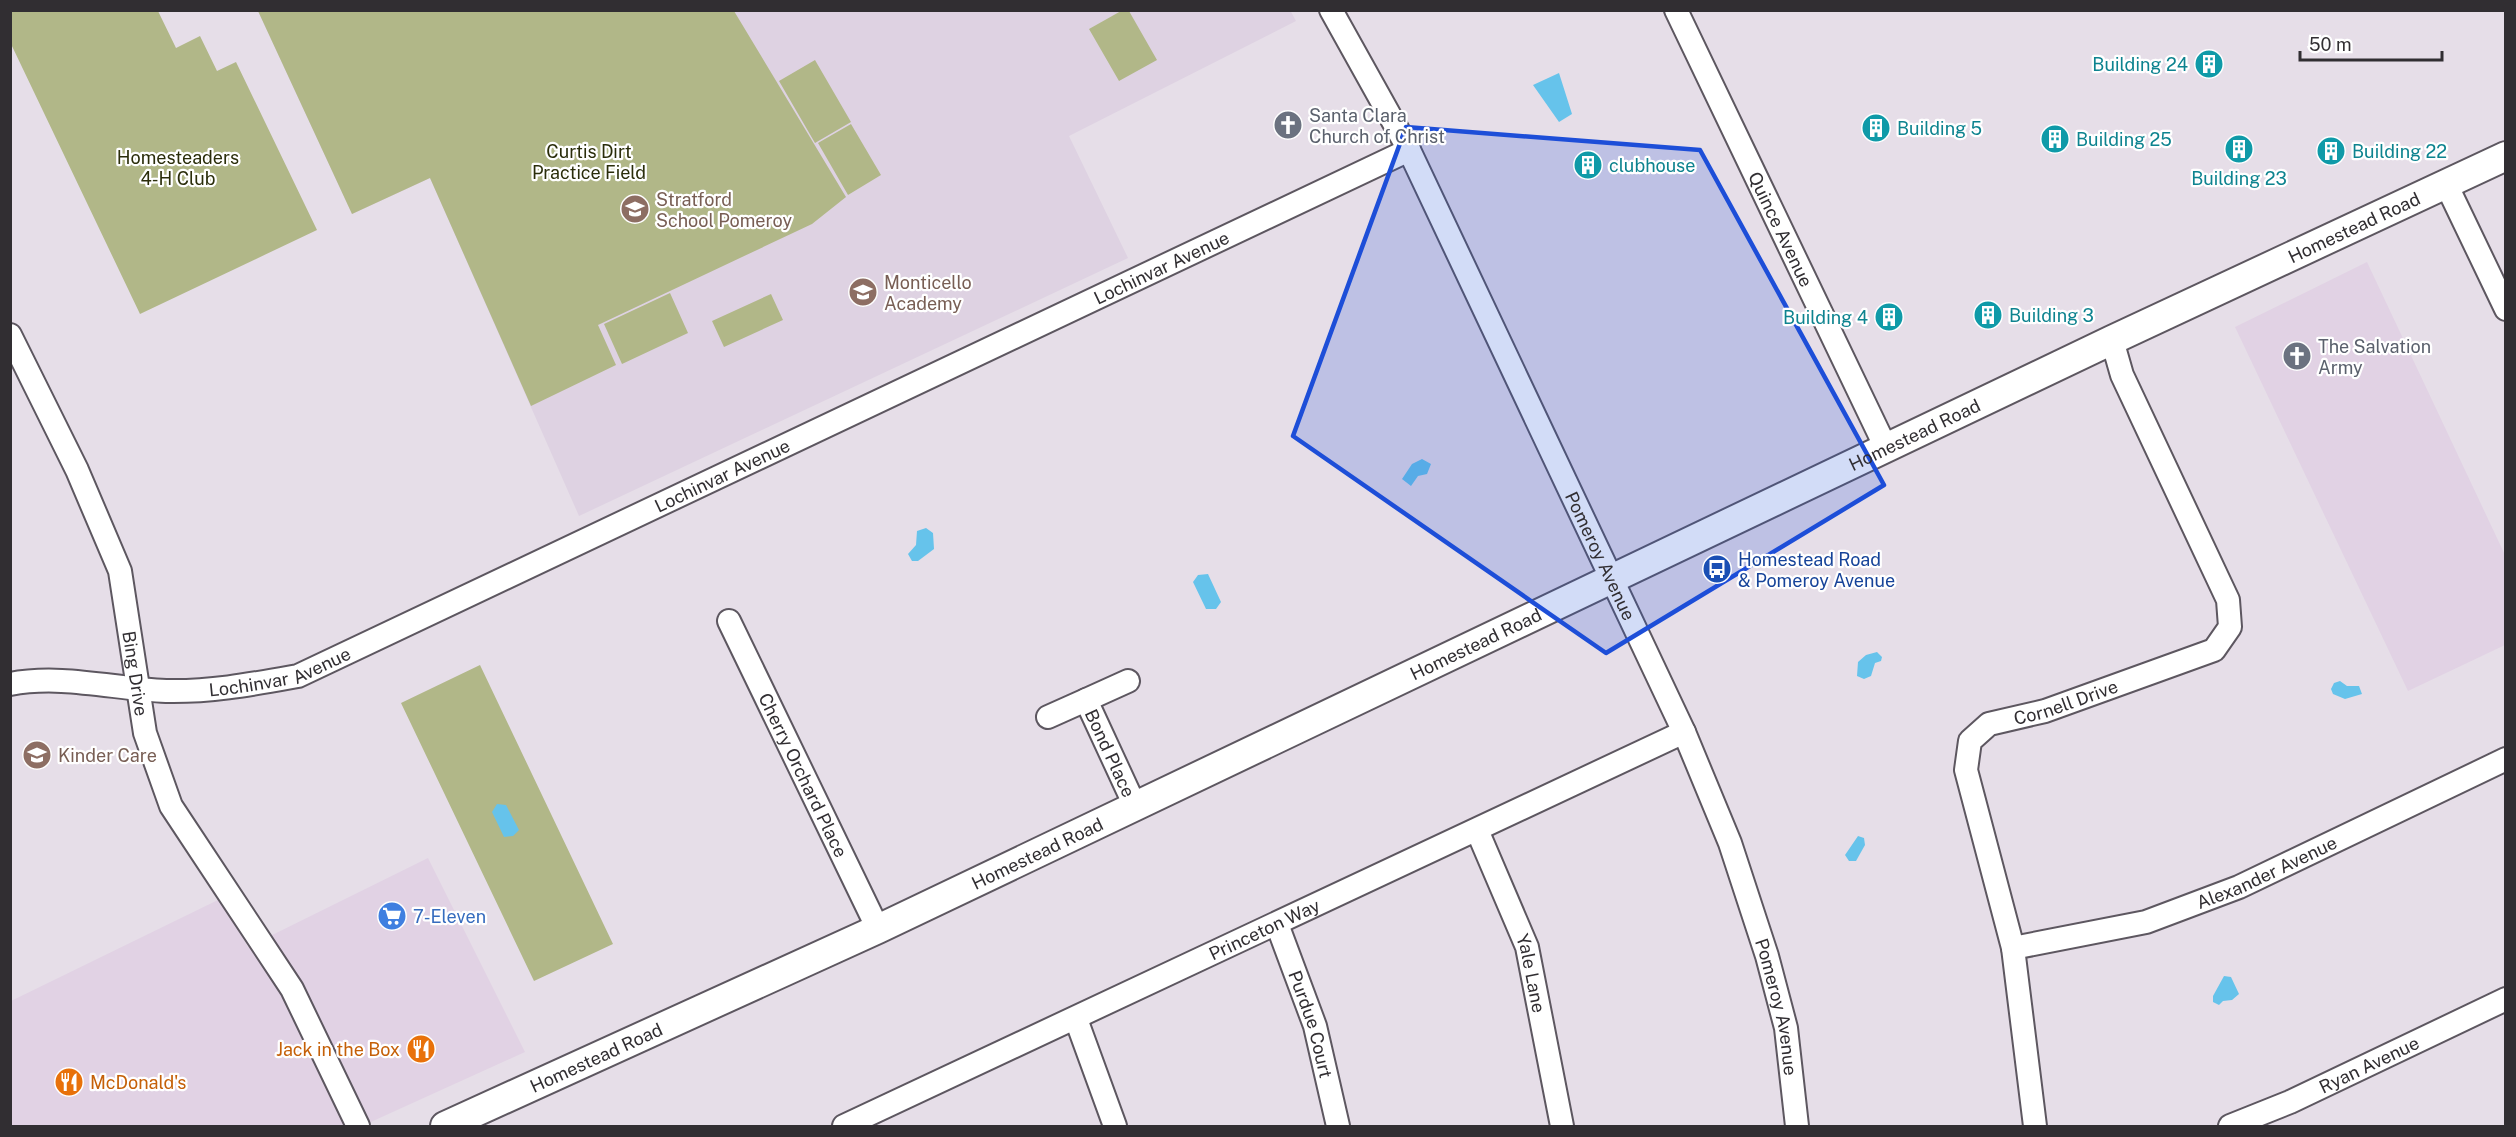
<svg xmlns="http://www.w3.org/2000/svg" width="2516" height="1137" viewBox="0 0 2516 1137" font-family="'Public Sans',sans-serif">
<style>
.commercial{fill:#e1d2e4}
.built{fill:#ded2e2}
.green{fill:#b1b788}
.water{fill:#66c3eb}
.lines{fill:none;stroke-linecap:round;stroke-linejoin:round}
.minor-casing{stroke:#5d5760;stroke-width:26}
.major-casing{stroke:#5d5760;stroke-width:32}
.minor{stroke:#fff;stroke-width:22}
.major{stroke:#fff;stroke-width:28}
.marked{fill:#1d4ed8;fill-opacity:0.2;stroke:#1d4ed8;stroke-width:4.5;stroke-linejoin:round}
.labels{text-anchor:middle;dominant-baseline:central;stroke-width:4.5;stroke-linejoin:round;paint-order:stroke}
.culture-label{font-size:18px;fill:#0d838f;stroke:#fff;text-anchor:start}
.worship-label{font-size:18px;fill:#5b616d;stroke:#fff;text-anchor:start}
.park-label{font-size:18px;fill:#2a2d0a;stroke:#fff}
.education-label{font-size:18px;fill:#785e54;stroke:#fff;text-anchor:start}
.street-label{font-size:18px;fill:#312e32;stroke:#fff}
.transit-label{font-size:18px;fill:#164399;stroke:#fff;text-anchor:start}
.shop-label{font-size:18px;fill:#366cbe;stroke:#fff;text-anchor:start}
.food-label{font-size:18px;fill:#c56008;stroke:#fff;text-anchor:end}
</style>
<rect width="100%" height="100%" fill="#e6dee8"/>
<!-- commercial -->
<path class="commercial" d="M2367,262L2505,555V645L2408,691L2235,327Z
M428,858L525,1052L362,1126H11V1001L220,899L248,947Z"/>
<!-- built -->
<path class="built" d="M1290,10L1296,21L1069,136L1128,258L579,516L430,178L352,214L258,11Z"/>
<!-- green -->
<path class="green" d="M11,10L158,11L176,48L200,36L217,71L236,62L317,230L140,314L11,44Z
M258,11H734L846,197L812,224L598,325L616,365L531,406L430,178L352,214Z
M1121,11H1129L1157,60L1119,81L1089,29Z
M815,60L851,122L815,143L779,81Z
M851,124L881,175L848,195L818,143Z
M670,293L688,333L622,364L604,324Z
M771,294L783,320L724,347L712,321Z
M480,665L613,944L534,981L401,703Z"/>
<!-- water -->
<path class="water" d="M1559,73L1572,114L1559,122L1533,85Z
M1422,459L1431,464L1427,474L1418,476L1411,486L1402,479L1412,464Z
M926,528L933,533L934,549L918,561H912L908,554L916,545L917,531Z
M1208,574L1221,602L1216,609H1206L1193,582L1198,575Z
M1877,652L1882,657L1881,661L1875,663L1871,676L1864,679L1857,676L1858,662L1866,655Z
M2340,681L2347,686H2359L2362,694L2345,699L2333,694L2331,689L2334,683Z
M497,804L506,805L519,830L513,836L504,837L492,812Z
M1858,836L1864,838L1865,845L1856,861H1849L1845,855Z
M2224,976L2231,977L2239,994L2232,1000L2223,1001L2219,1005L2213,1002V996Z"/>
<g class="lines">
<!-- minor casing -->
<g class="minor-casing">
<g id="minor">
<path id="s1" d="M1331,10L1409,150L1684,732L1730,843L1767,956L1786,1028L1797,1126"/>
<path id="s2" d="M1676,10L1886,448"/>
<path d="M2446,184L2506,309"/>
<path id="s3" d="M10,335L77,470L120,571L145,733L171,806L292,989L358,1126"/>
<path id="s4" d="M729,621L878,929"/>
<path id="s5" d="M10,684C62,674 115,689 166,691C211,692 253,684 298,676L1409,150"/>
<path d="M1086,700L1128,681"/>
<path id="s6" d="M1048,717L1086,700L1135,806"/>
<path id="s7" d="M1477,830L1527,947L1562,1126"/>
<path id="s8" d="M1277,924L1315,1026L1338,1126"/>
<path id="s9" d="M2013,948L2146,922L2239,887L2506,759"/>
<path d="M1076,1019L1115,1126"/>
<path id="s10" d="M844,1126L1684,732"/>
<path id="s11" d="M2035,1126L2013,948L1966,770L1970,741L1989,724L2045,711L2214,650L2230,627L2228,600L2122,375L2112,340"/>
<path id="s12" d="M2230,1126L2290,1102L2506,999"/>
</g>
</g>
<!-- major casing -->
<g class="major-casing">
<g id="major">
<path id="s13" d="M445,1126L878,929L2112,340L2506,156"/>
</g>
</g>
<!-- minor -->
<use href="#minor" class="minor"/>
<!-- major -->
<use href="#major" class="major"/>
</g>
<!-- marked area -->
<path class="marked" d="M1406,127L1700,150L1884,485L1606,653L1293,436Z"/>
<!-- icons -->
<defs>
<g id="building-disc" transform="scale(1.5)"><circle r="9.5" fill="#0f9aa8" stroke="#fff"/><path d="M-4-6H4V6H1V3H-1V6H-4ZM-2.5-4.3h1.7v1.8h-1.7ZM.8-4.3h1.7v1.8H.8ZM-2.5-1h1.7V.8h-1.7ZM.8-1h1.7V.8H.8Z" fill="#fff"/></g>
<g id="church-disc" transform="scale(1.5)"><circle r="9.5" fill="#6b7280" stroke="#fff"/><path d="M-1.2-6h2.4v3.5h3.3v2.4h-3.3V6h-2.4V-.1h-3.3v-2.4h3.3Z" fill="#fff"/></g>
<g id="school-disc" transform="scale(1.5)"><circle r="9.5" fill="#8d6e63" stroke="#fff"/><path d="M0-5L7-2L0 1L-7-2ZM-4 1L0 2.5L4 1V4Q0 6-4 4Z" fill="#fff"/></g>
<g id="bus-disc" transform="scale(1.5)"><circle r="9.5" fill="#1a4fb4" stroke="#fff"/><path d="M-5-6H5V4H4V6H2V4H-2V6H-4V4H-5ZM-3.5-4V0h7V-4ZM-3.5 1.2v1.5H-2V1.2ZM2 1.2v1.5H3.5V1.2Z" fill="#fff"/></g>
<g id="supermarket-disc" transform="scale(1.5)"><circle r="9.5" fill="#3f7fe0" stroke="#fff"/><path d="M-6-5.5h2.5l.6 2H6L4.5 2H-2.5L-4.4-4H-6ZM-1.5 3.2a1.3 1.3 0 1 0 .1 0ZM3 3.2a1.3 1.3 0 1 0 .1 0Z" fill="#fff"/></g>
<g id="restaurant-disc" transform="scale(1.5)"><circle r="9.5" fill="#e8710a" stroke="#fff"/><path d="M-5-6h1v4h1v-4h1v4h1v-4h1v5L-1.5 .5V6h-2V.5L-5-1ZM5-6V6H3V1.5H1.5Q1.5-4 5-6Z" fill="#fff"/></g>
</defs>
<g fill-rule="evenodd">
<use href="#building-disc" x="2209" y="64"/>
<use href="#church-disc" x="1288" y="125"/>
<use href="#building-disc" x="1876" y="128"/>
<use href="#building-disc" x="2055" y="139"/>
<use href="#building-disc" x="2239" y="149"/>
<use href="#building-disc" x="2331" y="151"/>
<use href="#building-disc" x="1588" y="165"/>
<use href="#school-disc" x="635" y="209"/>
<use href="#school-disc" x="863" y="292"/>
<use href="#building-disc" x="1988" y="315"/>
<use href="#building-disc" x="1889" y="317"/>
<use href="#church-disc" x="2297" y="356"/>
<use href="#bus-disc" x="1717" y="569"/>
<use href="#school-disc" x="37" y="755"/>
<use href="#supermarket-disc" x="392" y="916"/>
<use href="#restaurant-disc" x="421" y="1049"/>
<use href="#restaurant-disc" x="69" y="1082"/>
</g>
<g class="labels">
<!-- culture labels -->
<g class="culture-label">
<text x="2188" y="64" text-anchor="end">Building 24</text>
<text x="1897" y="128">Building 5</text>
<text x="2076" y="139">Building 25</text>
<text x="2352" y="151">Building 22</text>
<text x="1609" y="165">clubhouse</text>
<text x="2239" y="178" text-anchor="middle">Building 23</text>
<text x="2009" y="315">Building 3</text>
<text x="1868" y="317" text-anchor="end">Building 4</text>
</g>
<!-- worship labels -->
<g class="worship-label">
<text x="1309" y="115">Santa Clara<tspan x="1309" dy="21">Church of Christ</tspan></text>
<text x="2318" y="346">The Salvation<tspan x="2318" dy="21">Army</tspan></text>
</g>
<!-- park labels -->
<g class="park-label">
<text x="589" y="151">Curtis Dirt<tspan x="589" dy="21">Practice Field</tspan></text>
<text x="178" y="157">Homesteaders<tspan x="178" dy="21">4-H Club</tspan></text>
</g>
<!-- education labels -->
<g class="education-label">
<text x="656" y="199">Stratford<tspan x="656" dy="21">School Pomeroy</tspan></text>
<text x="884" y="282">Monticello<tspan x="884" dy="21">Academy</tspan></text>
<text x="58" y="755">Kinder Care</text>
</g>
<!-- street labels -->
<g class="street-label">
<text stroke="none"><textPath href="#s13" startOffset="2110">Homestead Road</textPath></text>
<text stroke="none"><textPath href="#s2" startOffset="243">Quince Avenue</textPath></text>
<text stroke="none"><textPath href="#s5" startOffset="1245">Lochinvar Avenue</textPath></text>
<text stroke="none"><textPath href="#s13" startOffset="1624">Homestead Road</textPath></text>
<text stroke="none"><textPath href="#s5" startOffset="759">Lochinvar Avenue</textPath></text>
<text stroke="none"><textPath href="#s1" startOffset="609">Pomeroy Avenue</textPath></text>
<text stroke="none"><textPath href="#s13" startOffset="1138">Homestead Road</textPath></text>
<text stroke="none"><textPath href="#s5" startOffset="273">Lochinvar Avenue</textPath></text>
<text stroke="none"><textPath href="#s3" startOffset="364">Bing Drive</textPath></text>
<text stroke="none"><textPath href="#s11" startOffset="498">Cornell Drive</textPath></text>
<text stroke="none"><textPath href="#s6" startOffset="100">Bond Place</textPath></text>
<text stroke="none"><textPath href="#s4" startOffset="171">Cherry Orchard Place</textPath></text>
<text stroke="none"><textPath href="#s13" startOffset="652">Homestead Road</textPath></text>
<text stroke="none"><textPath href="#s9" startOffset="266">Alexander Avenue</textPath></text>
<text stroke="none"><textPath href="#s10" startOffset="464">Princeton Way</textPath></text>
<text stroke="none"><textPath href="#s7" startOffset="154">Yale Lane</textPath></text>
<text stroke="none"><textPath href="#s1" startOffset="1095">Pomeroy Avenue</textPath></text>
<text stroke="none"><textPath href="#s8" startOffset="106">Purdue Court</textPath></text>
<text stroke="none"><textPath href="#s13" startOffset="166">Homestead Road</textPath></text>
<text stroke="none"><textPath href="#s12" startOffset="152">Ryan Avenue</textPath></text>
</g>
<!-- transit labels -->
<g class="transit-label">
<text x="1738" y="559">Homestead Road<tspan x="1738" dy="21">&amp; Pomeroy Avenue</tspan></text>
</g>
<!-- shop labels -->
<g class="shop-label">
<text x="413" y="916">7-Eleven</text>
</g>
<!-- food labels -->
<g class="food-label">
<text x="400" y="1049">Jack in the Box</text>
<text x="90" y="1082" text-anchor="start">McDonald's</text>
</g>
</g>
<!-- border -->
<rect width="2516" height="1137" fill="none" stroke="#312e32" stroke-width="24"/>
<!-- scale -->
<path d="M2300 51v9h142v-9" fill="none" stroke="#312e32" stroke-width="3"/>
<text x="2309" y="51" font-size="18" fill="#312e32" stroke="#ffffff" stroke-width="4.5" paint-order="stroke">50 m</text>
</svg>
